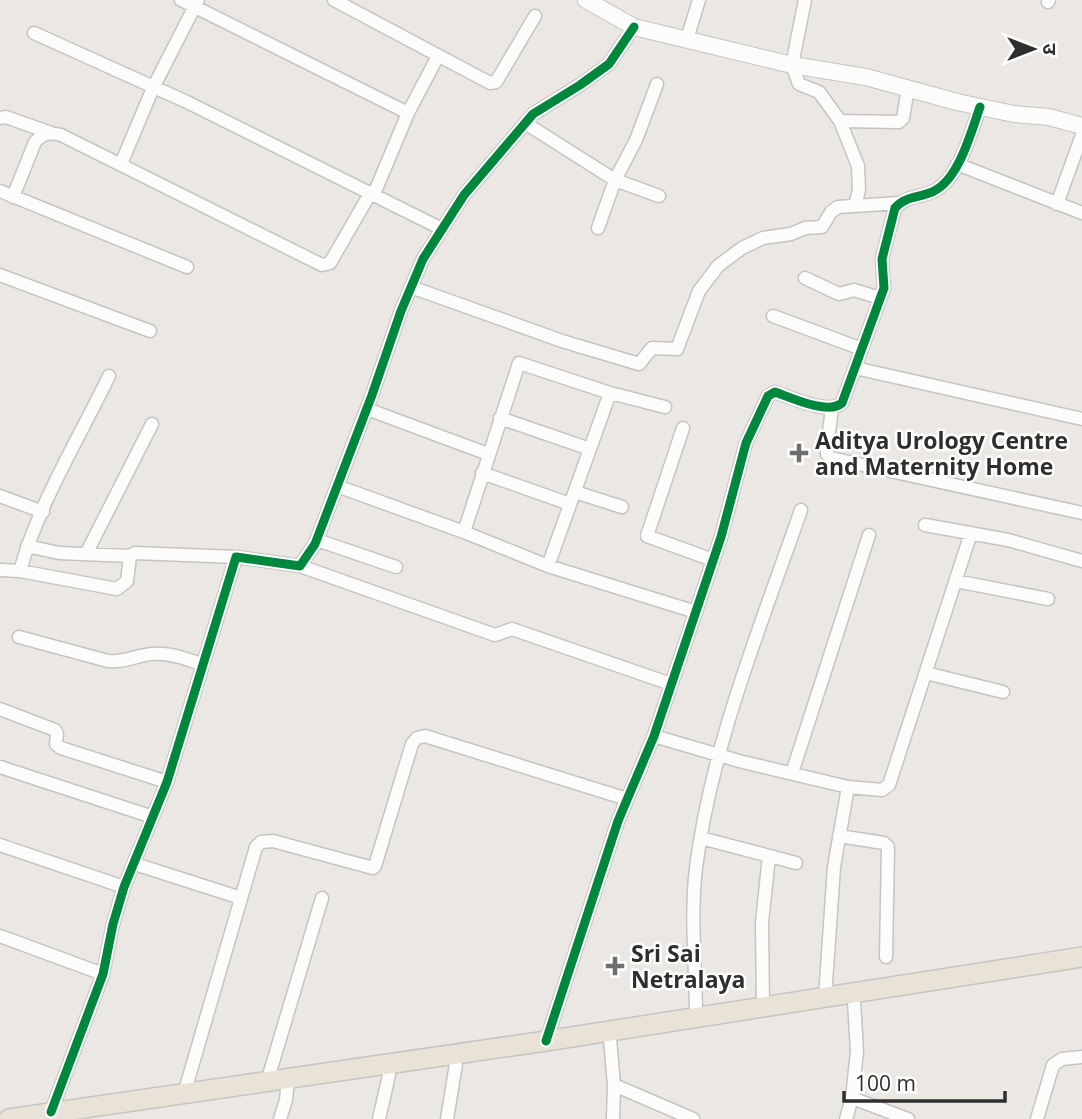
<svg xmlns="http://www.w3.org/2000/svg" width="1082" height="1119" viewBox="0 0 1082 1119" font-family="'Open Sans','Noto Sans Devanagari',sans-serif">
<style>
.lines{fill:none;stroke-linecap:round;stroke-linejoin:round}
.minor-casing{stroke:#c5c4c4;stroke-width:15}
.tertiary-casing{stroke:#c5c4c4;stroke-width:18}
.primary-casing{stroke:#c6c5c4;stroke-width:22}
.minor{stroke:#fcfcfb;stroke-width:12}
.tertiary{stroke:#fcfcfb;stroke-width:16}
.primary{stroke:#e8e3d6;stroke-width:19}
.cycleway-casing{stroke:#fff;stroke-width:13}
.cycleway{stroke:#00873e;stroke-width:9}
.poi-dot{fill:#706f6e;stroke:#fff;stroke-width:2.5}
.labels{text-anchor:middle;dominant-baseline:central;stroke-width:5;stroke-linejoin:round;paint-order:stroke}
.poi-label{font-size:23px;font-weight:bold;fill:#2e2e2e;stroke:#fff;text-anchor:start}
</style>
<rect width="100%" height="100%" fill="#ebe8e4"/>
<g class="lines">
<!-- minor casing -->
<g class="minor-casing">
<path id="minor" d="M181,0L408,113L438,56
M334,0L490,83L496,82L535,16
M805,0L792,65L799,84L819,92L840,121L858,166L859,190L855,206
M1048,2L1049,0
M34,33L187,102L442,229
M687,39L699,0
M0,118L6,117L51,133
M840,121L899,122L903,118L908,88
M525,123L615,180L659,196
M121,164L153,88L198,0
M957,164L1082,213
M0,191L187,267
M374,194L408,113
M13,197L35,142C43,133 49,132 61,135L322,265L330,263L371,192
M1057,204L1082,135
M598,228L615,180L636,140L657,84
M0,275L150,331
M805,278L839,294L854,290L880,298
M411,287L562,341L639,364L652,348L677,349L699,291L718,266L742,248L763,238L791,234L805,228L822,227L831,212L838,207L899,203
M773,316L862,349
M855,368L1082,419
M665,407L610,393L548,566L696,612
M832,408L827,448V454L831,458L1082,513
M367,409L488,454
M500,418L590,449
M683,428L647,536L713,560
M482,473L570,504
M337,486L464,532L548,566
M575,492L622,507
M0,496L43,512
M925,525L1008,540L1082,561
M464,532L519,363L610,393
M317,540L396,567
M27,546L59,553L130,556
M86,554L152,424
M300,566L495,635L512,629L671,684
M0,570L20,571L117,589L127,581L130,556L135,553L236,557
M20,571C39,503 78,440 109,376
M956,581L1048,599
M19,637L108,661C124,663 137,655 152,654C169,652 186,659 201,664
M926,673L1003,692
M0,709L55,730L57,734L56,744L61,748L167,782
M654,736L739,761L848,787L882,790L889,785L971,533
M0,767L153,817
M792,773L869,535
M839,836L884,843L888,847L886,957
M701,838L796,863
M0,845L124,887
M135,864L241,898
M0,936L103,974
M825,997L834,867L848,787
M854,1002L857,1051L852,1098L908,1119
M763,1007L762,922L769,856
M696,1017C696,967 690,918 696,868C711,747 761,625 801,510
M610,1039L614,1085L613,1119
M546,1041L618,821L654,736L721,537L746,443L768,396L775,392C792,398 828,415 842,403L884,288L882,259L895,208C906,195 921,198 934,191C959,179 971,132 980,107
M267,1082L322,898
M614,1085L693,1119
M184,1094L256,847L261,842L273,841L373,868L375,866L412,744L417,738L425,736L627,799
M51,1112L103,974L113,924L124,887L167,782L236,557L300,566L315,544L372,395L401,311L423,259L464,195L533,114L580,85L609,64L634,27
M280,1119L286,1100L288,1080
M379,1119L389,1075
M447,1119L456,1064
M846,1119L852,1098
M1037,1119L1053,1065L1062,1059L1082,1057"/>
</g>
<!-- tertiary casing -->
<g class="tertiary-casing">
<path id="tertiary" d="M586,0L634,27L792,65L866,77L957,102L1014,114L1049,117L1082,126"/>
</g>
<!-- primary casing -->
<g class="primary-casing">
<path id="primary" d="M9,1119L546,1041L1082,957"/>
</g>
<!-- minor -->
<use href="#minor" class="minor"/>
<!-- tertiary -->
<use href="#tertiary" class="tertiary"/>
<!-- primary -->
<use href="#primary" class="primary"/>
<!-- cycleway casing -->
<g class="cycleway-casing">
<path id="cycleway" d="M546,1041L618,821L654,736L721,537L746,443L768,396L775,392C792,398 828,415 842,403L884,288L882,259L895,208C906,195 921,198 934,191C959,179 971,132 980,107
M51,1112L103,974L113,924L124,887L167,782L236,557L300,566L315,544L372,395L401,311L423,259L464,195L533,114L580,85L609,64L634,27"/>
</g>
<!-- cycleway -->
<use href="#cycleway" class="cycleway"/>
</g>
<!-- markers -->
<g class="poi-dot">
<path d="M795.5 442.5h7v7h7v7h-7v7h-7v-7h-7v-7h7z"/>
<path d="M611.5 955.5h7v7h7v7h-7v7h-7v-7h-7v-7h7z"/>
</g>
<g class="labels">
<!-- poi labels -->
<g class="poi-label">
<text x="815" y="440">Aditya Urology Centre<tspan x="815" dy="26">and Maternity Home</tspan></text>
<text x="631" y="953">Sri Sai<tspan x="631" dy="26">Netralaya</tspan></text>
</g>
</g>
<!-- north arrow -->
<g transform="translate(1033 49) rotate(90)" stroke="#ffffff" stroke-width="5" paint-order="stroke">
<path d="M0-5L12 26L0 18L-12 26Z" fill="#2e2e2e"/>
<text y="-10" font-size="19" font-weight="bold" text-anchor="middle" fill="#2e2e2e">उ</text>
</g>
<!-- scale -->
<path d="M844 1091v10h161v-10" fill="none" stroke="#2e2e2e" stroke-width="3.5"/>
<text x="855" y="1091" font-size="21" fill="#2e2e2e" stroke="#ffffff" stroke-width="5" paint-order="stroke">100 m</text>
</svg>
